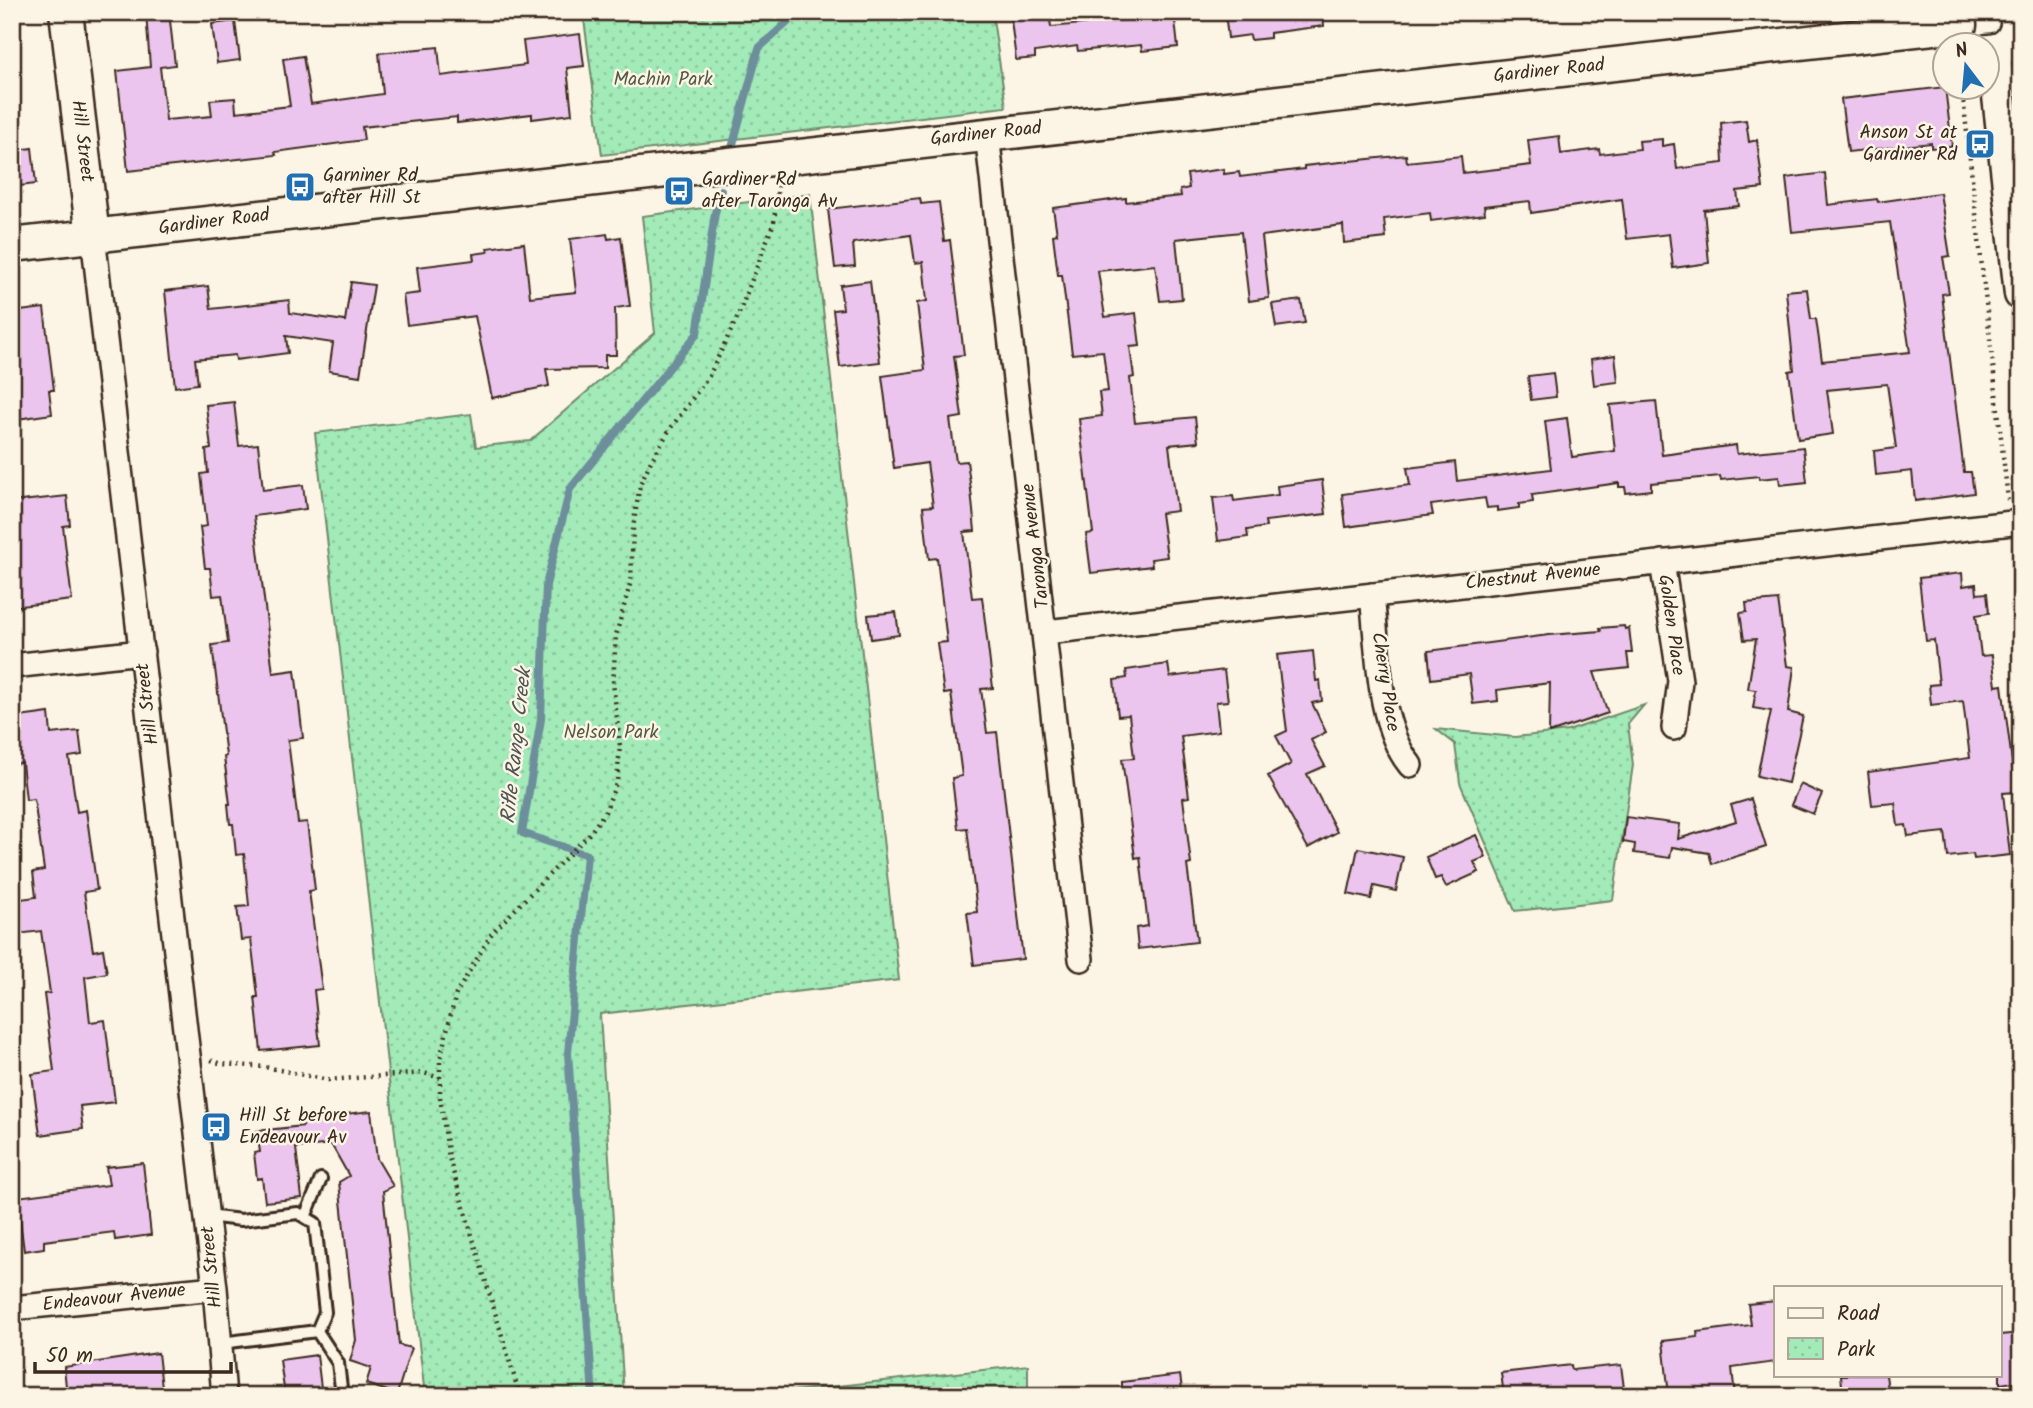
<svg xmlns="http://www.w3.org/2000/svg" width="2033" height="1408" viewBox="0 0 2033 1408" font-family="Kalam,sans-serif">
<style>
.park{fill:url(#park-dots);stroke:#6e8a6b;stroke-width:2}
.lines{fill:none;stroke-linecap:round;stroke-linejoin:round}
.stream{stroke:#6d8e9b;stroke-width:8}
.building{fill:#ebc5ee;stroke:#3b2a1e;stroke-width:2}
.lane-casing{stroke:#3b2a1e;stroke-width:16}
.street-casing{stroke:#3b2a1e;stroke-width:28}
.secondary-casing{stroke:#3b2a1e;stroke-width:37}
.path{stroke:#3b2a1e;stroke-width:4.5;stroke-dasharray:2 5;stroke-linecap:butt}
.lane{stroke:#fcf5e5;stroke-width:10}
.street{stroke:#fcf5e5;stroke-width:23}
.secondary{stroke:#fcf5e5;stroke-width:32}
.labels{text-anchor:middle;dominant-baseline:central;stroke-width:5;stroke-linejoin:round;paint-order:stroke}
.street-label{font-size:19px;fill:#3b2a1e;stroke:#fcf5e5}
.park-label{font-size:19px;fill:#555a44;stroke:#fcf5e5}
.poi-label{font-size:19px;fill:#3b2a1e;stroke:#fcf5e5;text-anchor:start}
.water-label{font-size:21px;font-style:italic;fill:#505452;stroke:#fcf5e5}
</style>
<defs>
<pattern id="park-dots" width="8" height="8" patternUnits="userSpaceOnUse" patternTransform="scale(1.75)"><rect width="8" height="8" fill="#a2eab8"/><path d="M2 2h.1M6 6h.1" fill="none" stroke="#8cc99e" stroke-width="1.8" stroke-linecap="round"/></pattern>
</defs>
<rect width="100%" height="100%" fill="#fcf5e5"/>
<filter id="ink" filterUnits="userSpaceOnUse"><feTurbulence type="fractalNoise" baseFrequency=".0143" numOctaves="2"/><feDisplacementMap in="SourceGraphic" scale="14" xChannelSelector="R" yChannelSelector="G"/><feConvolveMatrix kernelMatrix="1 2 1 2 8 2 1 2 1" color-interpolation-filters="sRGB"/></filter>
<g filter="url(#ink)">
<!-- park -->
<path class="park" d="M583,12H992L1006,107L602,155Z
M810,194L899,980L600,1014L624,1396H425L315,433L471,414L476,447L530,441L655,333L642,216Z
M1644,705L1628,724L1633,765L1613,900L1515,911L1460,783L1455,744L1436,729L1515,737L1568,731Z
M1028,1365V1396H748Z"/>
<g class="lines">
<!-- stream -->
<path class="stream" d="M732,148L759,48L799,12
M593,1396L568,1053L587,855L522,833L541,719L546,585L570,489L697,334L715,213L721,190"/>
</g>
<!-- building -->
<path class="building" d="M146,12H169L175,65L160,67L166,120L212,116L210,100L235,98L236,112L290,106L283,59L303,56L311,104L383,94L379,53L438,47L441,76L526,65L523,41L580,34L584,66L567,68L572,114L532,119V114L457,123V117L362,127L364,140L275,152L276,155L128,171L117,71L150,67Z
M1010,12H1049L1051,27L1134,19V12H1174L1178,47L1142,51L1141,45L1078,51L1077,46L1035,52V58L1016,60Z
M1225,12H1323L1324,26L1270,33V38L1251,40L1250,35L1228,38Z
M235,21L240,60L217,63L212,24Z
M1945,87L1952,146L1931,148V143L1848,152L1841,99Z
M1746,120L1749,142L1757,140L1763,188L1737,191L1739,206L1704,210L1709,263L1673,268L1669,234L1627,239L1622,199L1531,213L1530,201L1484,206L1485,214L1431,221L1430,213L1384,219L1386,238L1344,243L1343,225L1262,236L1269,298L1249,301L1241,232L1176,239L1182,299L1160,301L1155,265L1098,271L1105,317L1136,313L1140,346L1130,347L1134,377L1130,378L1135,423L1195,417L1198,442L1169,445L1177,511L1161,513L1167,557L1151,559L1152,566L1091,573L1086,534L1093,533L1079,419L1102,416L1099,392L1108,391L1103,351L1072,354L1062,275H1058L1053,235L1057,234L1053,208L1126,198V202L1181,196L1180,190L1189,188L1187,174L1224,169V174L1239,172L1240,177L1304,169V166L1406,155L1407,162L1461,156L1463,173L1531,165L1528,140L1559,136L1561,154L1599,149L1600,154L1640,149L1639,141L1662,139V146L1674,144L1677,169L1723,163L1721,123Z
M32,148L36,184L12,187V151Z
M1825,173L1828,205L1877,199L1878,202L1940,193L1950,256L1943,257L1949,293L1942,294L1964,472H1971L1974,493L1915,501L1912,471L1876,475L1874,451L1896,448L1887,384L1827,390L1833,434L1798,439L1789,371L1794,370L1786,291L1807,289L1811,319H1816L1822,361L1910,352L1890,222L1792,232L1786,178Z
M920,198L921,204L939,202L944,241L950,240L964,355L954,356L962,417L950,419L956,462L967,461L971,490L975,531L964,532L972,598L982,597L993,688L981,689L987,733L997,732L1023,959L974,965L967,913L977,912L967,828L958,829L952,778L962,776L951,693L944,694L937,643L947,642L937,558L929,559L923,507L933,506L927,463L894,468L882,376L925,370L917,303L927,301L923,262L915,263L911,235L853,243L855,266L835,268L828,209Z
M607,234L608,239L621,237L630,306L615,308L616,355H605V368L546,369L549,386L492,398L475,316L407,325L403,295L420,293L417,267L474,260L473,254L488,252L487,248L524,243L530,297L576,292L570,239Z
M870,281L880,362L840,367L833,310L843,309L840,285Z
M351,282L374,285L360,376L329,371L333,343L286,336L288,353L236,360L235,355L195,359L198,384L175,387L165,291L208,286L211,309L289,300L290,313L345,321Z
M1301,300L1305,323L1276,327L1272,304Z
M44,308L54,390H49L52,414L17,419L12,378V312Z
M1615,355L1618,382L1594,385L1591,359Z
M1553,373L1556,397L1531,400L1528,376Z
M1656,401L1662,455L1736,445L1737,454L1803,447L1807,482L1780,485L1779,477L1759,479V476L1721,480L1720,476L1651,483V490L1626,493L1625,487H1619V483L1532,495L1533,502L1519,504V508L1497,511V507L1487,508L1485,498L1431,505L1433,515L1346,527L1342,494L1410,485L1407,468L1455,462L1457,481L1551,469L1545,421L1567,418L1572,457L1615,451L1610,405Z
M234,402L239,446L258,444L263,490L303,485L306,509L254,516L273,673L295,670L303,738L288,740L298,823L307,822L315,890L309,891L322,989L314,990L320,1045L261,1051L255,997H258L251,939L241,940L237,907L249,906L244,854L236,855L233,824H230L228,804H230L224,757L226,756L212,645L228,643L222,595L213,596L210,568H205L200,527L207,526L201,474L208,473L206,450L211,449L206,405Z
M1322,480L1326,514L1265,521L1266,527L1247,530L1248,537L1218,541L1213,498L1233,496L1234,501L1278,495L1277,486Z
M67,496L70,525L63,526L72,600L12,607V502Z
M1962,573L1963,586L1976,584L1977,594L1987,593L1989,613L1976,615L1981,656L1992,655L1996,686L2002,685L2016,792L2003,793L2010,855L1974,859L1973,854L1948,857L1945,832L1908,836L1906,825L1898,826L1895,803L1872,805L1868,772L1970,758L1963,701L1931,705L1929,685L1939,684L1934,640L1926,641L1919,578Z
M1778,600L1787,666L1794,667L1788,712L1803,716L1788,783L1757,776L1771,711L1753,708L1756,690L1748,689L1756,639L1744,640L1740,613L1747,612L1746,603Z
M896,612L899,635L871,639L868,615Z
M1624,626L1625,629L1629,628L1632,653H1627L1629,668L1594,672L1608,713L1549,733L1550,683L1497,690L1498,701L1473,704L1469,674L1431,679L1428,651L1549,635L1601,631L1600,628Z
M1313,651L1316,681L1320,680L1322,701L1312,703L1326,732L1311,740L1325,766L1307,774L1337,832L1308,848L1268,776L1291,764L1276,736L1287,731L1277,655Z
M1168,664L1170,677L1224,670L1228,701L1216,702L1219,731L1181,736L1189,797L1183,798L1191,864L1187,865L1197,942L1138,949L1136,928L1148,926L1140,857L1135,858L1122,759L1134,758L1129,715L1118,716L1114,680L1127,678L1126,670Z
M49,713L51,734L79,731L82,755L69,757L77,812L86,810L97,890L84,892L93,951L103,949L107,973L85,977L90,1022L105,1020L115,1102L80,1106L83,1129L40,1135L32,1074L54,1071L44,994L50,993L41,931L18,934L13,900L36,897L33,872L44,870L34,799L26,800L22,763L12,764V718Z
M1800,784L1822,794L1813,814L1791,805Z
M1751,799L1766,847L1712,864L1709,853L1672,847L1670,858L1634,853L1635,844L1623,842L1626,817L1680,824L1678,839L1736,821L1731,805Z
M1476,835L1486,857L1474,862L1479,872L1446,887L1441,877L1435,879L1426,857Z
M1358,848L1403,857L1396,891L1374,886L1371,899L1348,894Z
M371,1111L377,1159L393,1186L383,1191L399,1345L411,1348L397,1394L366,1384L371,1368L350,1361L356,1340L339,1182L349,1176L331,1144L296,1148L302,1198L265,1202L262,1178L257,1179L254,1153L260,1152L257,1131L303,1126L302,1119Z
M143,1163L151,1235L115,1240L114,1232L44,1241V1248L24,1251L17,1197L109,1185L106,1167Z
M1776,1301V1362L1732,1368L1735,1396H1669L1663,1341L1698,1337L1697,1332L1751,1325L1748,1304Z
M2021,1333V1381L2000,1384V1335Z
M158,1353L163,1396H67L64,1367Z
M317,1355L322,1396H285L280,1360Z
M1571,1365L1572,1370L1621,1365L1625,1396H1585L1584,1392L1554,1396H1504L1501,1373Z
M1180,1375L1183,1396H1122V1382Z
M1841,1375H1886L1889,1396H1843Z"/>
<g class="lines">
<!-- lane casing -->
<g class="lane-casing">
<path id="lane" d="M207,1216L241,1220L298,1213L315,1223L325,1312L317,1331
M305,1217L321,1179
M221,1343L317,1331L338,1363L342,1396"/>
</g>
<!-- street casing -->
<g class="street-casing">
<path id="street" d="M987,134L1081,959
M93,236L215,1288L224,1396
M1662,562L1680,681L1674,728
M1372,595C1378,646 1377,725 1410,765
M1046,632L2021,522
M12,666L142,652
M12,1308L215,1288"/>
</g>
<!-- secondary casing -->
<g class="secondary-casing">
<path id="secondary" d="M66,12L93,236
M1988,51C2010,51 2021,32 2016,12
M1994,51L2021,294
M12,245L1960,25"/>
</g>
<!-- path -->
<path class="path" d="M1941,55L1942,62L1946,61
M1962,88L2008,500
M2014,547L2021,605
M211,1060L222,1064L265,1067L328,1080L424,1073L440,1078
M520,1396L449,1158L440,1097V1059L456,994L492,933L590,833L605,812L617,781L620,746L613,683L616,635L631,581L633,528L640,484L651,461L670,429L709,376L738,316L774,222L778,186"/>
<!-- lane -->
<use href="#lane" class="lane"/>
<!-- street -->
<use href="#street" class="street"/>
<!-- secondary -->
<use href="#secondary" class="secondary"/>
</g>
</g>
<!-- icons -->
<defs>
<g id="bus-square" transform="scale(1.575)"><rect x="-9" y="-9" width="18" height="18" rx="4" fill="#1f6fb2" stroke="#fcf5e5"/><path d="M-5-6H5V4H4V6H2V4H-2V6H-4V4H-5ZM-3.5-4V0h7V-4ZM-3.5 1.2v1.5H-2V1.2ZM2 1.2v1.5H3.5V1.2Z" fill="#fff"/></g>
</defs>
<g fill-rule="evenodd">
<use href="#bus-square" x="1980" y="144"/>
<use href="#bus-square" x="300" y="187"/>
<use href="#bus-square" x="679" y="191"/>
<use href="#bus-square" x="216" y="1127"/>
</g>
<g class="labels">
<!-- street labels -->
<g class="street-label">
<text transform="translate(1549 71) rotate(-6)">Gardiner Road</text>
<text transform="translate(986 134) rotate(-6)">Gardiner Road</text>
<text transform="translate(82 141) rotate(83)">Hill Street</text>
<text transform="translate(214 222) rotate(-7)">Gardiner Road</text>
<text transform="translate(1036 546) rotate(-97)">Taronga Avenue</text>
<text transform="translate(1533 577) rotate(-6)">Chestnut Avenue</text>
<text transform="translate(1671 625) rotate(82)">Golden Place</text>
<text transform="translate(1385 682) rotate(81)">Cherry Place</text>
<text transform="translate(148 704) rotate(-97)">Hill Street</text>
<text transform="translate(212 1267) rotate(-96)">Hill Street</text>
<text transform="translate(114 1298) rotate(-6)">Endeavour Avenue</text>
</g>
<!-- park labels -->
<g class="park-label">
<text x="663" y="80">Machin Park</text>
<text x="611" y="733">Nelson Park</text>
</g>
<!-- poi labels -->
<g class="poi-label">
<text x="1957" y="133" text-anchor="end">Anson St at<tspan x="1957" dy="22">Gardiner Rd</tspan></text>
<text x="323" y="176">Garniner Rd<tspan x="323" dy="22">after Hill St</tspan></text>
<text x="702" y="180">Gardiner Rd<tspan x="702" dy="22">after Taronga Av</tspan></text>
<text x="239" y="1116">Hill St before<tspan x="239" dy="22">Endeavour Av</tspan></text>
</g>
<!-- water labels -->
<g class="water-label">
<text transform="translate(517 746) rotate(-84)">Rifle Range Creek</text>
</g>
</g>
<!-- margin -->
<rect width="2033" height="1408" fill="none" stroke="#fcf5e5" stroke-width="42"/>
<rect x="21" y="21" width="1991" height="1366" fill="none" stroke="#3b2a1e" stroke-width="2.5" filter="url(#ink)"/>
<!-- legend -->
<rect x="1774" y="1286" width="228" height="91" fill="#fcf5e5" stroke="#afa495" stroke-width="2"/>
<rect x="1788" y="1308" width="35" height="10" fill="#fcf5e5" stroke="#afa495" stroke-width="2"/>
<text x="1837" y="1320" font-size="21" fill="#3b2a1e">Road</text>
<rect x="1788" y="1338" width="35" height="21" fill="url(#park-dots)" stroke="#afa495" stroke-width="2"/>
<text x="1837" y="1356" font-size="21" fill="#3b2a1e">Park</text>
<!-- north arrow -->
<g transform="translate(1966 66) rotate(344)"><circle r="33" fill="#fcf5e5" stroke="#afa495" stroke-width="2"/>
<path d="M0-5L12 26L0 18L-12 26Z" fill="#1f6fb2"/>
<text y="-10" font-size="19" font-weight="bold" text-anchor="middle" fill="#3b2a1e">N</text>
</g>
<!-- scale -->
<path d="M35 1362v10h196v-10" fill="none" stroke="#3b2a1e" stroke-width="3.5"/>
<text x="46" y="1362" font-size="21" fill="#3b2a1e" stroke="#fcf5e5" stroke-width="5" paint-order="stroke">50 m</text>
</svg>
